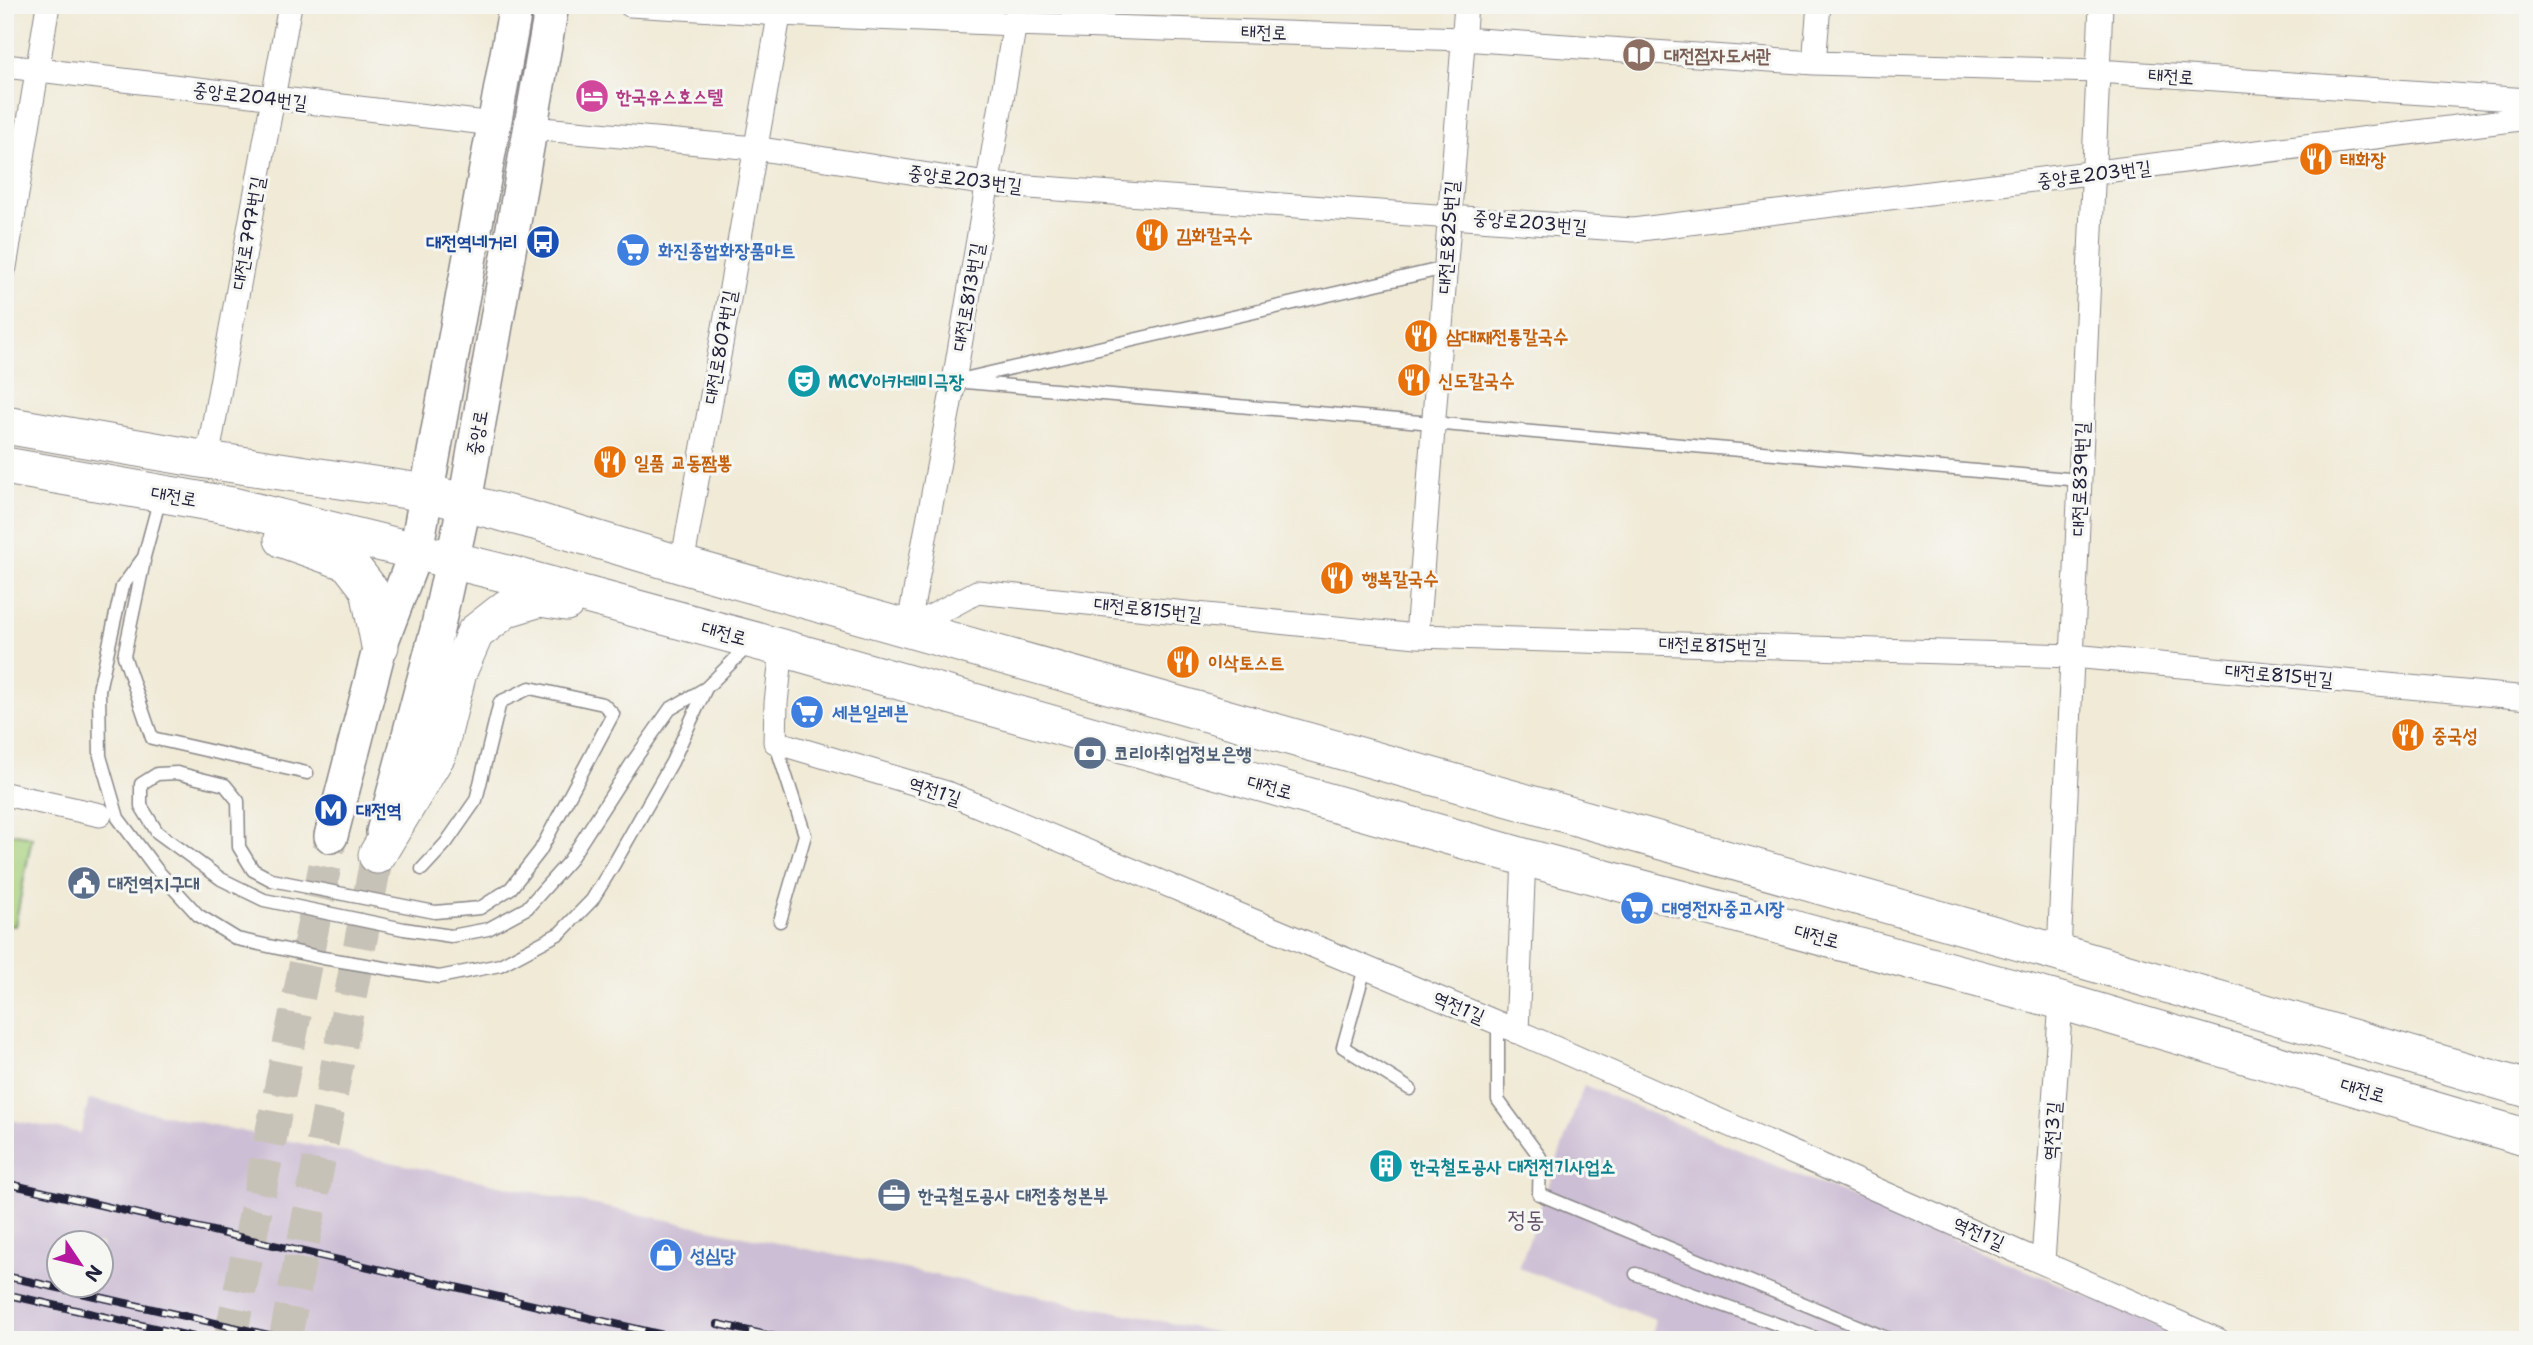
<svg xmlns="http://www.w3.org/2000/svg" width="2533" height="1345" viewBox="0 0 2533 1345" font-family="'Shantell Sans','Poor Story',sans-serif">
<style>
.industrial{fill:#ccbed4;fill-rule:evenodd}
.green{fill:#a5d07d;stroke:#64795c;stroke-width:2}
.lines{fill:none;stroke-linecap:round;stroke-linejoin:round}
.secondary-tunnel{stroke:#c7c2b7;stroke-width:33;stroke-dasharray:33 17;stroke-linecap:butt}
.lane-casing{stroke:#898688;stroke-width:15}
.street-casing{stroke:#898688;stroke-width:25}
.secondary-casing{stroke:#898688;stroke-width:36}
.primary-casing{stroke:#898688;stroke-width:39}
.lane{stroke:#fff;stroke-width:12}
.street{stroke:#fff;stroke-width:23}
.secondary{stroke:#fff;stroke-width:33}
.primary{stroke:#fff;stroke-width:37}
.rail-casing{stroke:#22223b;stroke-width:8}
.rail{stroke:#f6f6f2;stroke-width:5;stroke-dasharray:16;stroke-linecap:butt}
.labels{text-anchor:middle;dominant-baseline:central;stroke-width:6;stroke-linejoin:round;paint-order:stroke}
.street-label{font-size:19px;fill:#22223b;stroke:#f6f6f2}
.education-label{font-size:19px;font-weight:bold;fill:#785e54;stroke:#f6f6f2;text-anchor:start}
.hotel-label{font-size:19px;font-weight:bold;fill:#b23c85;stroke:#f6f6f2;text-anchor:start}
.food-label{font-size:19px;font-weight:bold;fill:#c56008;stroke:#f6f6f2;text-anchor:start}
.transit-label{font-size:19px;font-weight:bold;fill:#164399;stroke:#f6f6f2;text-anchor:end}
.shop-label{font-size:19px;font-weight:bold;fill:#366cbe;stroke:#f6f6f2;text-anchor:start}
.culture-label{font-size:19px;font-weight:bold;fill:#0d838f;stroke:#f6f6f2;text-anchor:start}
.service-label{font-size:19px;font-weight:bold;fill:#4e5e75;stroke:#f6f6f2;text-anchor:start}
.quarter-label{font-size:23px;fill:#65526b;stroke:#f6f6f2}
</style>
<rect width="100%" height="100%" fill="#f6f6f2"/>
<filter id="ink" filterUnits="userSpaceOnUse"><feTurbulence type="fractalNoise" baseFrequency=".0143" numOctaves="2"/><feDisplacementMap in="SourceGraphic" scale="14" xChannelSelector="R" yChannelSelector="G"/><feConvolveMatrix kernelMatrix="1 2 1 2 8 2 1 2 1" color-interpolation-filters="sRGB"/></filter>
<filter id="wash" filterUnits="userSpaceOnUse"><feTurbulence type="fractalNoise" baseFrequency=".00686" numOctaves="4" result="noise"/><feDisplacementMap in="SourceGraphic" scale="28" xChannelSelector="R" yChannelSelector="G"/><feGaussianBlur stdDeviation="1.57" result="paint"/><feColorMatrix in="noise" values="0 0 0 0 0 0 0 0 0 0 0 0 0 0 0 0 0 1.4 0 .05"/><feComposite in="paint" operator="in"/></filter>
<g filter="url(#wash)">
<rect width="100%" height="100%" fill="#f0ead6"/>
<!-- industrial -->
<path class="industrial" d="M1584,1085L2147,1321L2189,1340H1652L1655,1320L1519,1268Z
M89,1099L777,1243L1255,1340H5V1119L81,1133ZM60,1244H102V1286H60Z"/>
<!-- green -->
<path class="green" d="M5,832L32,837L15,926L5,925Z"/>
</g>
<g filter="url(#ink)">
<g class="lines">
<!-- secondary-tunnel -->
<path class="secondary-tunnel" d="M230,1340L331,836
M285,1340L377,855"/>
<!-- lane casing -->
<g class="lane-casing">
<path id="lane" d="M964,379L1445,268
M954,381L2080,480
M160,498L144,557L122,587L99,690L100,756L118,818L157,870L198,915L237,939L323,958L439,977L500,965L560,933L592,900L614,864L672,762L706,688L751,643
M144,561L124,656L152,738L307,773
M775,742L805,835L780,921
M422,869L446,843L476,800L500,702L530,688L603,704L613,714L540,851L511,888L480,908L435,912L272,880L253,870L239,847L238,801L225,785L177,773L157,774L141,784V806L157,832L221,879L264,900L404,929L451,936L488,929L527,908L569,861L632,763L670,709L706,688
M1365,968L1343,1047L1410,1089
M1498,1023V1100L1540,1157L1539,1194L1891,1340
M1636,1274L1821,1340"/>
</g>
<!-- street casing -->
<g class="street-casing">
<path id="street" d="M630,5L779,14L1015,24L1463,39L1814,63L2098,71L2528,100
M1814,63L1819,5
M5,66L494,124
M531,128L755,148L987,184L1633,230L2528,118
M5,267L48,5
M207,460L290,5
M682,565L781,5
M908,629L977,592L1417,636L2073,656L2528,698
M908,629L954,381L1018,5
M1417,636L1466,5
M782,648L776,703L775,742L950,794L1498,1023L2218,1340
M5,794L100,815
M2059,953L2101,5
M1517,1032L1524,857
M2043,1261L2061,1001"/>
</g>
<!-- secondary casing -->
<g class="secondary-casing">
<path id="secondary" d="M383,832L437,630L465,502L552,5
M331,836L380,646L416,551L516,5"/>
</g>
<!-- primary casing -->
<g class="primary-casing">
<path id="primary" d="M5,425L207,460L427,493L535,521L682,565L2059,953L2528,1089
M5,466L232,506L516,576L782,648L1524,857L2061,1001L2528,1138
M283,539L348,562L369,589L380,646
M377,855L438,753L458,672L475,633L507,608L540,598L566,602"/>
</g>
<!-- lane -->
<use href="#lane" class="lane"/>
<!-- street -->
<use href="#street" class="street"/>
<!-- secondary -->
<use href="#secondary" class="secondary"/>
<!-- primary -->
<use href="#primary" class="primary"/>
<!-- rail casing -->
<g class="rail-casing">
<path id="rail" d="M5,1183L685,1340
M5,1276L291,1340
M5,1294L207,1340
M718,1324L789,1340"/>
</g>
<!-- rail -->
<use href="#rail" class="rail"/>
</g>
</g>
<!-- icons -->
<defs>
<g id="library-disc" transform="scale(1.75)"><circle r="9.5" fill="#8d6e63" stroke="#f6f6f2"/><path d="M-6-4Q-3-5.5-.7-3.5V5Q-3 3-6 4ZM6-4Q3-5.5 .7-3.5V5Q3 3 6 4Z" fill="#fff"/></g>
<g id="hotel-disc" transform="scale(1.75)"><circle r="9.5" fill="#d1479c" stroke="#f6f6f2"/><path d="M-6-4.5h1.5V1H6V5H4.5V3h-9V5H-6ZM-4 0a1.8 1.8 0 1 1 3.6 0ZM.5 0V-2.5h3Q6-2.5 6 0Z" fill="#fff"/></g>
<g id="restaurant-disc" transform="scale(1.75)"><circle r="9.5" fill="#e8710a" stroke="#f6f6f2"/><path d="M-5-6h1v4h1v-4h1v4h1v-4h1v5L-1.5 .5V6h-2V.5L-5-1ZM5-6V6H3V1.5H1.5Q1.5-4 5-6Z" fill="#fff"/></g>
<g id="bus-disc" transform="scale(1.75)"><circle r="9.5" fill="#1a4fb4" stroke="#f6f6f2"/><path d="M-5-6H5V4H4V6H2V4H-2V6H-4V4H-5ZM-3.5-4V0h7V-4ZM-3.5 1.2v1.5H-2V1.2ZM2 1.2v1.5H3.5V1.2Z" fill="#fff"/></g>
<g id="supermarket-disc" transform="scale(1.75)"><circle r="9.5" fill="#3f7fe0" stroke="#f6f6f2"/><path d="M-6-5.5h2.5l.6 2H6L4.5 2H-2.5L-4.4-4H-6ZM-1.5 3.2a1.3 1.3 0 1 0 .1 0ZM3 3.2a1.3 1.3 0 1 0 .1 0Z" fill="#fff"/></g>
<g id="theatre-disc" transform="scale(1.75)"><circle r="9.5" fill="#0f9aa8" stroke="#f6f6f2"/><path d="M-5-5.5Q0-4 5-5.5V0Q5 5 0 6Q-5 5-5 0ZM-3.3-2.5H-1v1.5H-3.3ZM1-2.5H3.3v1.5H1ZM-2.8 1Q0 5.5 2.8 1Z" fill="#fff"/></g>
<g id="bank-disc" transform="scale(1.75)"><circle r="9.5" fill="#5c6f8a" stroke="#f6f6f2"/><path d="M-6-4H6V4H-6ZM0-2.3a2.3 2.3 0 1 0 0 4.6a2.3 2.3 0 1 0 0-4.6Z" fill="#fff"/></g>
<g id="metro-disc" transform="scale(1.75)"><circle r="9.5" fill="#1a4fb4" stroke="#f6f6f2"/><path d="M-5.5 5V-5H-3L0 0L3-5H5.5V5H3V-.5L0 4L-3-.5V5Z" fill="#fff"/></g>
<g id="civic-disc" transform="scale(1.75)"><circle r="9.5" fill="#5c6f8a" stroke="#f6f6f2"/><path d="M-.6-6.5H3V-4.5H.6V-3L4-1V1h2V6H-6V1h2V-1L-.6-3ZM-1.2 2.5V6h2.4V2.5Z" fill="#fff"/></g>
<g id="building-disc" transform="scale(1.75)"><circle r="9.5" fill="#0f9aa8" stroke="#f6f6f2"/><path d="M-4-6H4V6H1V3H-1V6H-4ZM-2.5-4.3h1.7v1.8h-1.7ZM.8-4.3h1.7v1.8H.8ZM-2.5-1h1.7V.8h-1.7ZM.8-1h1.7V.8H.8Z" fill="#fff"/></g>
<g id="office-disc" transform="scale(1.75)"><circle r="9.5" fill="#5c6f8a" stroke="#f6f6f2"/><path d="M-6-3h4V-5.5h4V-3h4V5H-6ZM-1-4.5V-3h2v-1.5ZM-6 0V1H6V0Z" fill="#fff"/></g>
<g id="shop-disc" transform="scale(1.75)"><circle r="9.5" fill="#3f7fe0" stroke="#f6f6f2"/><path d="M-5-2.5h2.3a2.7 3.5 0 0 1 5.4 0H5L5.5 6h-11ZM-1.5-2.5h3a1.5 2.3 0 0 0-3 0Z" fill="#fff"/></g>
</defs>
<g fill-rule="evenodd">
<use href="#library-disc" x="1639" y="55"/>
<use href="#hotel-disc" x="592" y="96"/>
<use href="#restaurant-disc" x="2316" y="159"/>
<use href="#restaurant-disc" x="1152" y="235"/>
<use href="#bus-disc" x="543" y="242"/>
<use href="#supermarket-disc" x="633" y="250"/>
<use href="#restaurant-disc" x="1421" y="336"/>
<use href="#restaurant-disc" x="1414" y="380"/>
<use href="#theatre-disc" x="804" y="381"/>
<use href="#restaurant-disc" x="610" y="462"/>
<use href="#restaurant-disc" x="1337" y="578"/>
<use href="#restaurant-disc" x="1183" y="662"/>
<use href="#supermarket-disc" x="807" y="712"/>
<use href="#restaurant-disc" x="2408" y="735"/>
<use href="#bank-disc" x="1090" y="753"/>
<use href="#metro-disc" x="331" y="810"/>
<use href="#civic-disc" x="84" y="883"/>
<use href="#supermarket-disc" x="1637" y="908"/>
<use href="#building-disc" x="1386" y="1166"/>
<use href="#office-disc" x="894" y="1195"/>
<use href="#shop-disc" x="666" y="1255"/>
</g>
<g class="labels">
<!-- street labels -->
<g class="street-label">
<text transform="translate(1264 32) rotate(2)">태전로</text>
<text transform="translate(2171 76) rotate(4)">태전로</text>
<text transform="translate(250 96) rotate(7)">중앙로204번길</text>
<text transform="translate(2094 174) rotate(-7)">중앙로203번길</text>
<text transform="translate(965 179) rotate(7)">중앙로203번길</text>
<text transform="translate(1530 222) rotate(5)">중앙로203번길</text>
<text transform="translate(248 233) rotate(-80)">대전로797번길</text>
<text transform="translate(1448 237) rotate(-86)">대전로825번길</text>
<text transform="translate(968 297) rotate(-80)">대전로813번길</text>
<text transform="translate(720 347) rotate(-80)">대전로807번길</text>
<text transform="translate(477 433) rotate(-80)">중앙로</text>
<text transform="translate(2080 479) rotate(-88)">대전로839번길</text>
<text transform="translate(174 496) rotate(10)">대전로</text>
<text transform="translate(1148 609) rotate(6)">대전로815번길</text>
<text transform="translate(724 633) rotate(15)">대전로</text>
<text transform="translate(1713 645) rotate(2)">대전로815번길</text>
<text transform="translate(2279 675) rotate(5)">대전로815번길</text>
<text transform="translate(1270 787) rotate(15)">대전로</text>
<text transform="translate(935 791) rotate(18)">역전1길</text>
<text transform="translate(1817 936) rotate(15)">대전로</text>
<text transform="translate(1459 1007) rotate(23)">역전1길</text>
<text transform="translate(2363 1090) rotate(16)">대전로</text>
<text transform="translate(2052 1131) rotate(-86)">역전3길</text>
<text transform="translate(1979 1233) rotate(24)">역전1길</text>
</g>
<!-- education labels -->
<g class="education-label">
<text x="1664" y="55">대전점자도서관</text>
</g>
<!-- hotel labels -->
<g class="hotel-label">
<text x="616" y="96">한국유스호스텔</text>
</g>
<!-- food labels -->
<g class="food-label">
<text x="2340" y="159">태화장</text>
<text x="1176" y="235">김화칼국수</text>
<text x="1446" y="336">삼대째전통칼국수</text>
<text x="1438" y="380">신도칼국수</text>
<text x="634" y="462">일품 교동짬뽕</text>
<text x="1362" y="578">행복칼국수</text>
<text x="1208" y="662">이삭토스트</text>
<text x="2432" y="735">중국성</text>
</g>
<!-- transit labels -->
<g class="transit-label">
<text x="518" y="242">대전역네거리</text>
<text x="356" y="810" text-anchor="start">대전역</text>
</g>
<!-- shop labels -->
<g class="shop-label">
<text x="658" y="250">화진종합화장품마트</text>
<text x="832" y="712">세븐일레븐</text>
<text x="1662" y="908">대영전자중고시장</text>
<text x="690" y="1255">성심당</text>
</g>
<!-- culture labels -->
<g class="culture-label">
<text x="828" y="381">MCV아카데미극장</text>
<text x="1410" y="1166">한국철도공사 대전전기사업소</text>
</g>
<!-- service labels -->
<g class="service-label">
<text x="1114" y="753">코리아취업정보은행</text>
<text x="108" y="883">대전역지구대</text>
<text x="918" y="1195">한국철도공사 대전충청본부</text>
</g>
<!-- quarter labels -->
<g class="quarter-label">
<text x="1526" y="1219">정동</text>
</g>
</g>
<!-- margin -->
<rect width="2533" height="1345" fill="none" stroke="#f6f6f2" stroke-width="28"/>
<!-- north arrow -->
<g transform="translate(80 1264) rotate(125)"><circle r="33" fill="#f6f6f2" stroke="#a1a1a9" stroke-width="2"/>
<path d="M0-5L12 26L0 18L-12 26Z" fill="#b5179e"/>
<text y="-10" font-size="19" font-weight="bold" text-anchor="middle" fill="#22223b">N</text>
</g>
</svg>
